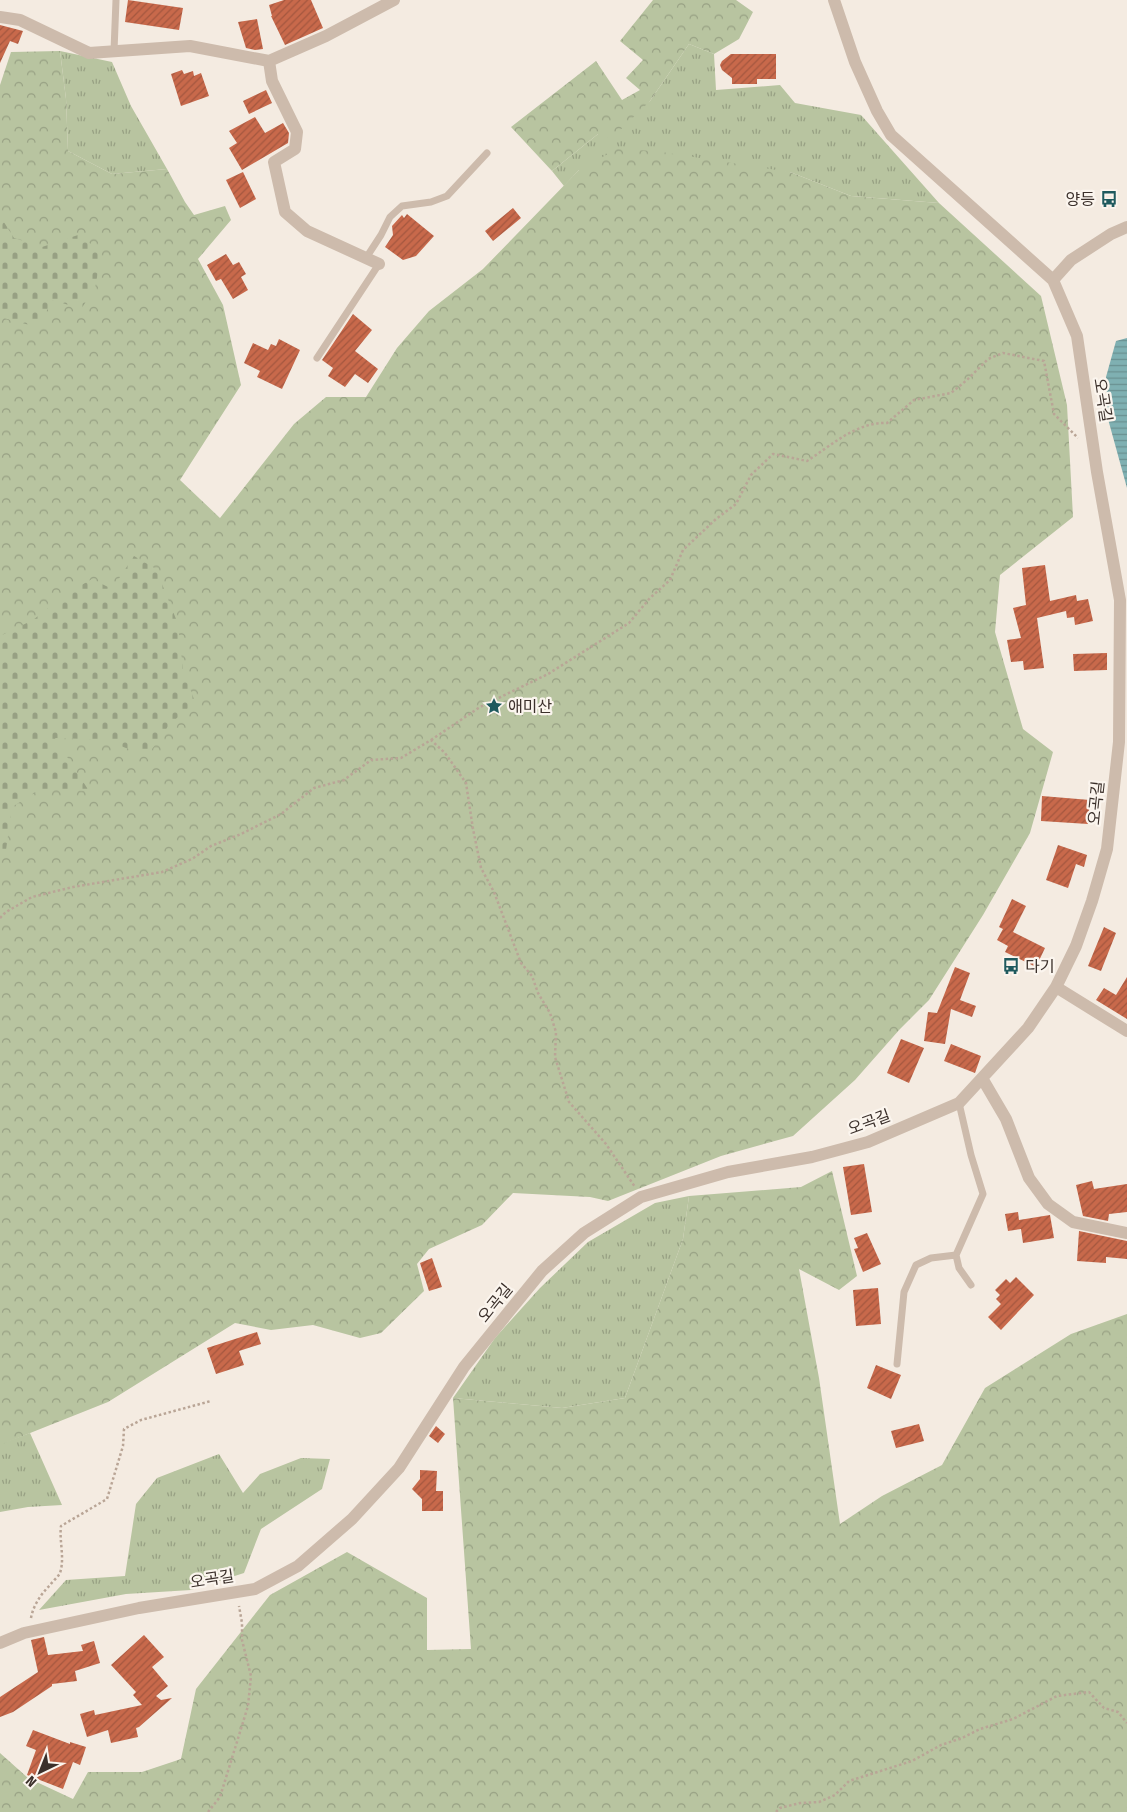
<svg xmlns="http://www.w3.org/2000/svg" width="1127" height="1812" viewBox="0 0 1127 1812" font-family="'Fira Sans Condensed','Noto Sans KR',sans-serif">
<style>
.grass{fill:url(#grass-tufts)}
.forest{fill:url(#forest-crowns)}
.cemetery{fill:url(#cemetery-stones)}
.water{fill:url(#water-rules)}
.building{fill:url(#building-hatch)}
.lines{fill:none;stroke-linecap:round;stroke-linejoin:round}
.path{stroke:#b9a596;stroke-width:2.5;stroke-dasharray:2.5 2.5;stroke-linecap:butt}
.service{stroke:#cdbbac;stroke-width:7}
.minor{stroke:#cdbbac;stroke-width:12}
.labels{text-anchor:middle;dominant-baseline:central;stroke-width:4.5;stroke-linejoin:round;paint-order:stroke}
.poi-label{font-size:16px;fill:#3b302b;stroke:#fbf5ee;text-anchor:start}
.street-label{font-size:16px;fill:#3b302b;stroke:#fbf5ee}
</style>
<defs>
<pattern id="grass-tufts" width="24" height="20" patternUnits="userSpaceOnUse" patternTransform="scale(1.25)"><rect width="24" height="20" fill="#b8c4a0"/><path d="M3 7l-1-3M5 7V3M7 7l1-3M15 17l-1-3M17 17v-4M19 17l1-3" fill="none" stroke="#97a083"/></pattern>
<pattern id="forest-crowns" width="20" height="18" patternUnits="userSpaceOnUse" patternTransform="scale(1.25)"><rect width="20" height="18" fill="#b8c4a0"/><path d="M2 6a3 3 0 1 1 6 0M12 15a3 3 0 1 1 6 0" fill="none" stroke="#97a083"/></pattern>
<pattern id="cemetery-stones" width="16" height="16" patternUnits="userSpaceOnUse" patternTransform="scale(1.25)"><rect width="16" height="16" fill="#b8c4a0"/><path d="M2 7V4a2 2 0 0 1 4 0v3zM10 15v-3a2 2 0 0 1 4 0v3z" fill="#97a083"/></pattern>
<pattern id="water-rules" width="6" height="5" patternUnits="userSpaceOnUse" patternTransform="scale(1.25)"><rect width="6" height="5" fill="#7fb0b2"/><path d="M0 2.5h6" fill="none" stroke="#699091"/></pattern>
<pattern id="building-hatch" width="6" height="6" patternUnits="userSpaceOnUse" patternTransform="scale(1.25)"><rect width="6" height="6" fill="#c8694b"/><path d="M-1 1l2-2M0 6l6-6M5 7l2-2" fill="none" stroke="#a4573f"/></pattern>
</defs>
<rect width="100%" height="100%" fill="#f4ebe1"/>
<!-- grass -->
<path class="grass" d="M689,44L714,54L716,90L780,85L795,103L861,115L939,203L851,196L790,172L579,170L564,186L552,171L598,134L650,101Z
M60,51L112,62L131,106L167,169L112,174L68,151L66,99Z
M689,1196L683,1239L625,1398L562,1408L453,1398L495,1338L540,1288L588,1242L655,1203Z
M30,1433L62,1505L28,1507L0,1512V1444Z
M219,1454L243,1493L260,1474L301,1458L330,1459L322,1489L261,1529L244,1573L191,1590L126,1594L39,1610L66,1580L125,1576L136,1504L157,1478Z"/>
<!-- forest -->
<path class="forest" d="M653,0H736L753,12L739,39L714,54L689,44L650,101L611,139L598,134L552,171L511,127L596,61L622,100L640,90L626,78L643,60L620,41Z
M60,51L66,99L68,151L112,174L167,169L185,202L194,215L225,206L231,220L198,259L223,305L241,385L180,480L220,518L294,424L326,397H366L397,348L429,311L483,269L579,170L617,149L655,151L790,172L851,196L939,203L1041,296L1067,405L1073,517L1000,575L995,632L1023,729L1053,752L1030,833L983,915L929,1000L900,1029L855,1080L793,1136L721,1156L608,1201L590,1197L513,1193L482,1225L429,1249L417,1264L424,1291L381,1333L360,1338L313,1325L271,1330L235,1323L108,1402L0,1445V85L11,52Z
M832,1171L857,1276L839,1290L799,1269L819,1378L840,1524L882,1496L942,1465L985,1388L1071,1334L1127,1314V1812H0V1753L28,1778L73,1799L88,1772H142L181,1759L196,1689L270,1595L347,1552L427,1598V1650L471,1649L453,1398L562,1408L625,1398L683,1239L689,1196L801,1187Z"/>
<!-- cemetery -->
<path class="cemetery" d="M0,216L14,238L42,247L81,234L101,255L95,288L81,309L53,300L37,327L0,317Z
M134,556L156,569L178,624L183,670L195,702L169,725L147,756L105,740L55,738L89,791L41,789L12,807L6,850L0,853V636L33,620L66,594L92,579L112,589Z"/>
<!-- water -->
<path class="water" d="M1127,338V488L1108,419L1106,377L1116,341Z"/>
<!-- building -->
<path class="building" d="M128,0L183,8L179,30L125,22Z
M284,0H311L323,28L285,45L271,16H272L269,5Z
M257,19L263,49L255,50L246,48L238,22Z
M0,25L23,31L18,44L10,41L0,63Z
M731,54H776V79H757V84H732V78L722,70L720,65L722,61Z
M182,70L184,74L193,71L194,76L201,73L209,96L181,106L171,74Z
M266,90L272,103L249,114L243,101Z
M255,117L265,133L283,123L289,133L288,143L242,170L229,148L237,143L229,131Z
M243,172L256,199L240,208L226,180Z
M513,208L521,218L493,241L485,231Z
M407,214L434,236L416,256L403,260L385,247L393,235L392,226L402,215L404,218Z
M226,254L233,265L239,262L246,274L241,277L248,290L233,299L221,279L216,281L207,265Z
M353,314L372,330L355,351L378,369L368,383L355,374L345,387L328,376L333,368L322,360Z
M279,339L300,350L282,389L257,377L260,371L244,363L253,343L268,350L271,344L276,346Z
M1045,565L1050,601L1076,595L1077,601L1088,599L1093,621L1075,625L1074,617L1067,618L1066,611L1037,618L1044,668L1024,670L1023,661L1011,662L1007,640L1021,638L1013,608L1026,605L1022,568Z
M1107,653V670L1074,671L1073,654Z
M1042,796L1090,800L1088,824L1041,821Z
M1058,845L1087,855L1084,867L1076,864L1068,888L1046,880Z
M1012,899L1026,906L1013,932L1045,948L1036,967L1005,952L1008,946L997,940L1003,929L999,927Z
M1104,927L1116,933L1101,971L1088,966Z
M955,967L970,973L960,1000L976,1006L972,1017L951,1009L945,1044L924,1041L928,1012L937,1013Z
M1127,977V1019L1096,1000L1104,988L1116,995Z
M901,1039L924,1048L909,1083L887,1073Z
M951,1044L981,1056L975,1073L944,1061Z
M864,1164L872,1212L851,1215L843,1167Z
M1092,1181L1094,1189L1127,1184V1212L1109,1214L1108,1221L1083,1216L1076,1185Z
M1018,1212L1019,1220L1050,1215L1054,1238L1023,1243L1021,1229L1008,1231L1005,1214Z
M1079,1231L1127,1241V1259L1106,1257V1263L1077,1261Z
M867,1233L881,1264L863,1272L854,1249L858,1248L854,1238Z
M432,1258L442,1287L429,1291L420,1263Z
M1016,1277L1034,1295L1001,1330L988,1317L1001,1304L996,1299L1000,1295L995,1290L1006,1279L1010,1283Z
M878,1288L881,1324L856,1326L853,1290Z
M257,1332L261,1344L239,1351L244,1365L216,1374L207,1348Z
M876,1365L901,1375L891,1399L867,1388Z
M919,1424L924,1441L896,1448L891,1431Z
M436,1426L445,1434L438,1443L429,1436Z
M420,1470L437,1471L436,1491H443V1511H422V1499L412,1489L420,1479Z
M144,1635L164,1657L152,1667L168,1686L156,1696L161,1700L172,1698L139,1727L136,1728L138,1737L111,1743L108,1730L87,1737L80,1714L94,1710L95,1715L142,1705L133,1695L136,1692L111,1665Z
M44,1637L48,1655L83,1651L81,1645L94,1641L100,1663L75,1671L77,1681L52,1684V1686L13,1712L0,1717V1697L38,1672L31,1640Z
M33,1730L70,1744V1742L86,1747L80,1765L73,1762L63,1789L27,1775L36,1750L26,1746Z"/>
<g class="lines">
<!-- path -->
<path class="path" d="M431,740L480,707L548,674L629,623L650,598L670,580L683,550L716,519L736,504L751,475L773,454L807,461C832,445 856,422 887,423L914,400L951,393L967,380L988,359L1003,353L1044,361L1054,414L1078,438
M0,918L6,912L32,897L73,887L162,872L192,859L211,846L241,834L281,814L314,788L344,780L371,760L401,758L431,740L445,753L466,783L473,829L481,868L494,892L521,963L532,976L538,993L550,1013L556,1032L555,1057L569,1102L606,1144L635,1187
M31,1618C33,1606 41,1594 50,1585C53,1581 58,1577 60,1573C65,1558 59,1541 61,1526L107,1499L123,1446L124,1429L141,1420L211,1401
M208,1812L220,1797L248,1706L251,1676L242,1640V1623L239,1606
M776,1812L780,1808L800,1803L819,1802L835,1795L849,1781L912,1761L941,1745L962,1738L980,1729L1013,1719L1057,1696L1089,1692L1104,1708L1118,1712L1127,1723"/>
<!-- service -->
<path class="service" d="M114,51L116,0
M366,258L381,235L390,217L402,206L431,202L447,196L487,153
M317,358L379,264
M959,1103L971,1155L983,1194L956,1255L959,1268L971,1285
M897,1364L904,1292L916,1265L931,1258L956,1255"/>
<!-- minor -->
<path class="minor" d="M834,0L855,62L877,111L891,135L1053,280
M0,17L20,20L89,53L190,46L269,61L326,36L394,0
M269,61L272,81L297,132L295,149L274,162L285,212L307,231L379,264
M1056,987L1127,1031
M982,1078L1006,1119L1029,1178L1048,1204L1073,1222L1127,1233
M0,1643L24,1633L139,1608L255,1589L298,1566L352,1519L399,1468L464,1367L542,1271L584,1233L641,1197L728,1172L812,1157L868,1142L959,1103L1028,1028L1056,987L1076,946L1092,901L1107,849L1119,742L1120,600L1097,472L1077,336L1053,280L1071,260L1111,234L1127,227"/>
</g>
<!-- icons -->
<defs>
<g id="bus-bare" transform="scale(1.35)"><path d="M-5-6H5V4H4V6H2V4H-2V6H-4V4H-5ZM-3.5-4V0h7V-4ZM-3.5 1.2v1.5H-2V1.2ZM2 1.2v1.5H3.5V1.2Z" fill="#1f5a5e" stroke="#fbf5ee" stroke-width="2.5" paint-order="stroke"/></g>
<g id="sight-bare" transform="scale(1.35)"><path d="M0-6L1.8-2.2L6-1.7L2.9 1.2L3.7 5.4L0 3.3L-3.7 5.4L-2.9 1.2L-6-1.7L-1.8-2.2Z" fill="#1f5a5e" stroke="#fbf5ee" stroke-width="2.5" paint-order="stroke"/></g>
</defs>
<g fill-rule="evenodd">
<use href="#bus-bare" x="1109" y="199"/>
<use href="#sight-bare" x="494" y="706"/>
<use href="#bus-bare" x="1011" y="966"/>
</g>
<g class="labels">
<!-- poi labels -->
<g class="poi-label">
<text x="1095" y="199" text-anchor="end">양등</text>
<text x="508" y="706">애미산</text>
<text x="1025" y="966">다기</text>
</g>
<!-- street labels -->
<g class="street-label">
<text transform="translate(1103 400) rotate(81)">오곡길</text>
<text transform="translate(1096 803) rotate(-84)">오곡길</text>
<text transform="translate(869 1122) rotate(-20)">오곡길</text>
<text transform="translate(495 1303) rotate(-51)">오곡길</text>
<text transform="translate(212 1579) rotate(-9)">오곡길</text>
</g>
</g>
<!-- north arrow -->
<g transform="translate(40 1772) rotate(223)" stroke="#fbf5ee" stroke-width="4" paint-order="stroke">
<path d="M0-4L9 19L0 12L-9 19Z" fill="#3b302b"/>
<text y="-8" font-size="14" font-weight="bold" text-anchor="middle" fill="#3b302b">N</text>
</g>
</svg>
